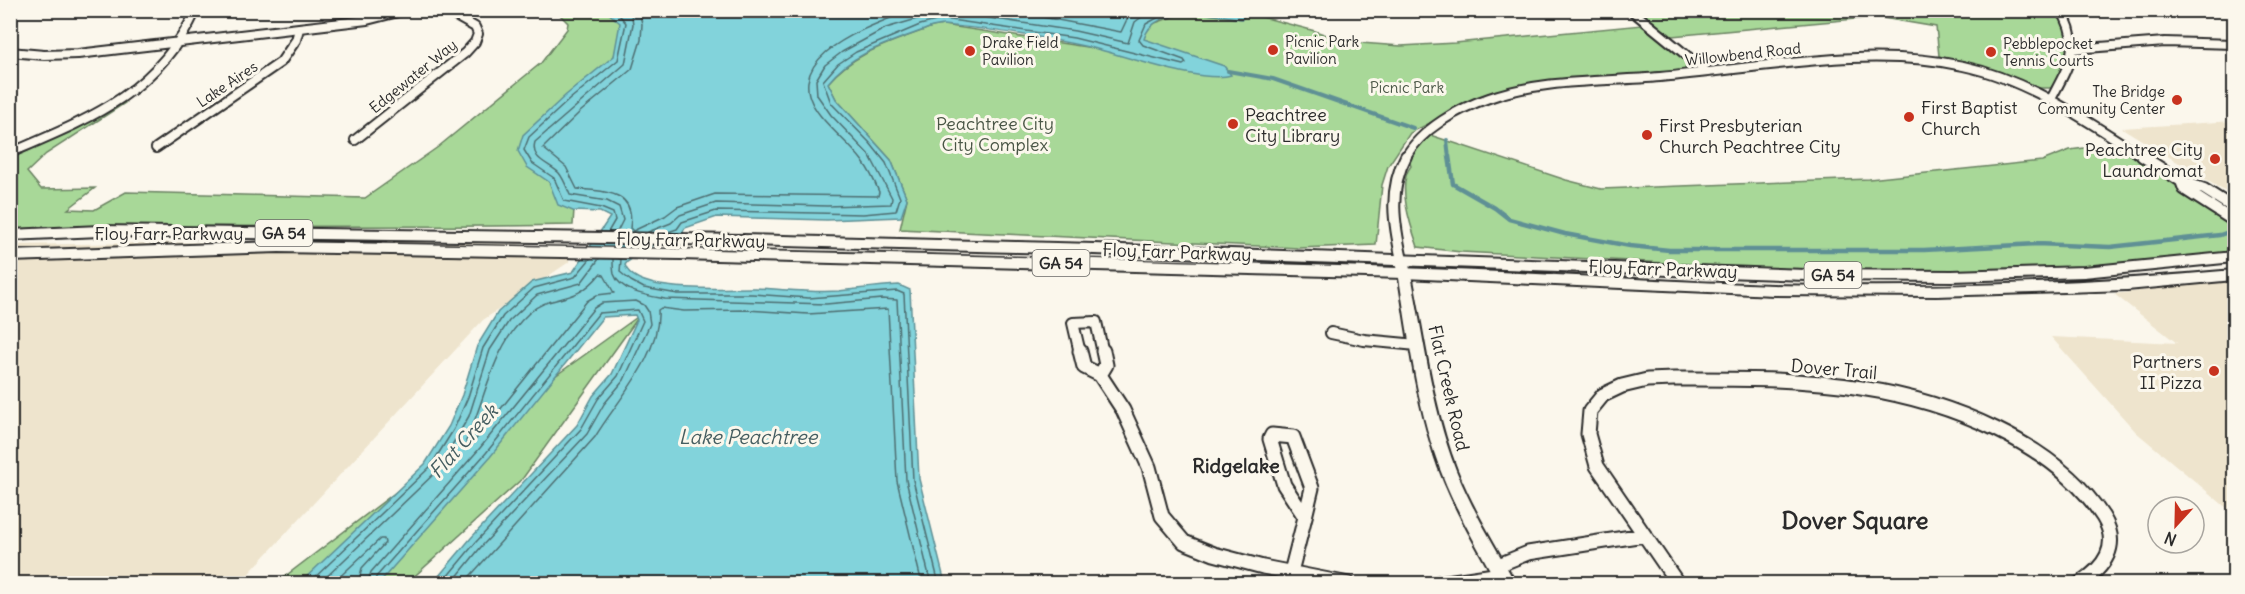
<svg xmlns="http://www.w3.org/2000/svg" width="2245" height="594" viewBox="0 0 2245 594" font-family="Delius,sans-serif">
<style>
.built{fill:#eee4cd}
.green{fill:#a8d898;stroke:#6a8262;stroke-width:1.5}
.water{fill:#82d3db;stroke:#5f9095;stroke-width:1.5}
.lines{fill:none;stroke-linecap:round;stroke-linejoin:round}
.shore{stroke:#4e6e71;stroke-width:1.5}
.stream-far1{stroke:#5f9095;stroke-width:4}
.stream{stroke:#5f9095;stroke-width:4.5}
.minor-far2-casing{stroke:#2b2b2b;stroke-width:12}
.minor-far1-casing{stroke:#2b2b2b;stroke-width:14}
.minor-casing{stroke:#2b2b2b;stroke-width:17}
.tertiary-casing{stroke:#2b2b2b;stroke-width:4}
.primary-casing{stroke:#2b2b2b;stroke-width:4}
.minor-far2{stroke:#fbf7ec;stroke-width:8}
.minor-far1{stroke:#fbf7ec;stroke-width:10}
.minor{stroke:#fbf7ec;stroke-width:13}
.tertiary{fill:#fbf7ec;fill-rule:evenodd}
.primary{fill:#fbf7ec;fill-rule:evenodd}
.poi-dot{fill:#c8321e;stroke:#fbf7ec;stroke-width:2}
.labels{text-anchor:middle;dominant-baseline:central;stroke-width:6;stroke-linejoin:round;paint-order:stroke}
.far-poi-label{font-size:15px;fill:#2b2b2b;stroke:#fbf7ec;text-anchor:start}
.far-street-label{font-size:15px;fill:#2b2b2b;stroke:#fbf7ec}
.far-park-label{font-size:15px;fill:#4a5646;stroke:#fbf7ec}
.shield{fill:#fbf7ec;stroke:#696865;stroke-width:1.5}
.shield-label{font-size:16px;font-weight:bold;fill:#2b2b2b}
.poi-label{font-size:18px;fill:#2b2b2b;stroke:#fbf7ec;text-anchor:start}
.park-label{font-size:18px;fill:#4a5646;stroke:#fbf7ec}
.street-label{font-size:18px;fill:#2b2b2b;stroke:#fbf7ec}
.water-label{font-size:20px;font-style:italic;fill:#455d60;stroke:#fbf7ec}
.neighbourhood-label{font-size:20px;font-weight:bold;fill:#2b2b2b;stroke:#fbf7ec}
.near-neighbourhood-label{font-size:24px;font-weight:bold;fill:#2b2b2b;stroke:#fbf7ec}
</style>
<rect width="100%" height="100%" fill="#fbf7ec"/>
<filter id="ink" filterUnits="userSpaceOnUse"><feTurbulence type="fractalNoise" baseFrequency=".0167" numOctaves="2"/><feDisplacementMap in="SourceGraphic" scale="12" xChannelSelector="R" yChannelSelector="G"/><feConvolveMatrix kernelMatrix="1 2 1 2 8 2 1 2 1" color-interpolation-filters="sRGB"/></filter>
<g filter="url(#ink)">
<!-- built -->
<path class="built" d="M2234,121V197L2122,128Z
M348,240L570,246L569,262L483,320L240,583L11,584V245Z
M2234,280V514L2136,432L2051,337L2177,343L2114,294Z"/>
<!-- green -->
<path class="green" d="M2060,10L2074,49L2069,61L2051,88H2036L1939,56L1936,27L1877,17L1672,36L1666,31L1646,25L1690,63L1684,70L1552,82L1493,91L1410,133L1388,166L1382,185L1376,245L1299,248L900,229L907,199L891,160L836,99L828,83C855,51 894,42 932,27L943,25L1093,48L1147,30L1155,23L1178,15L1207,14L1242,19L1247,13L1315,31L1347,42L1401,46L1455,43L1643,25L1629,11Z
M556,11H626L574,209L573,225C385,229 198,222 11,231V154L118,102L125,103L46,154L27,172L41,189L95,188L68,209L94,210L126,192L365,198L438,147L541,63L567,29L568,23Z
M1427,134L1566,180L1601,189L1869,179L2042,161L2070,150L2120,143L2234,221V256L2079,269L1952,276L1769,273L1686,264L1461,252L1418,247C1411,227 1396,184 1411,166L1407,153Z
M640,315L523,478L407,583L275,584L430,466Z"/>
<!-- water -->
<path class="water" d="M1235,10L1246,14L1242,19C1216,14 1153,4 1144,39L1224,66L1231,75C1203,84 1123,55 1093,48C1044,37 993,29 943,25L932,27C895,41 853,51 828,83L836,99L891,160L907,199L901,217L827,220L717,217L685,228L682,234L657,243L627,262L625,265C635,296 728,287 756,288C783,289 811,293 839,291C859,289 878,286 899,285L910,290L919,479L945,583H433L471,538L577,425L593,396L612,374L637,320L635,315L603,317L490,457L379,583L299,584L425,464L449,426L462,395L477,346L498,312L532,282L573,272L610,217L600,212L573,211L558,205L549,182L527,167L518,151L523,135L566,95L614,56L620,23L606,11Z"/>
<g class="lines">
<!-- shore -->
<path class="shore" d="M639,10L642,24L641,40L632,69L580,112L543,148L566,167L577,189C606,192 636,190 630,228L633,231L665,216L677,207L715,194L878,196L879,192C864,154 849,148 824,120C769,59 868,27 911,10
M1005,10L1121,32L1128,17L1135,10
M608,232L615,220L613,213L601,208L564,201L554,178L532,163L524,150L529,137L570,99L618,60L626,23L615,10
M617,232L623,220L619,207L607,201L570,195C567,188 564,179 559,173C549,163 530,160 535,142L625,64L633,24L632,17L627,10
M648,232L671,223L680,215L716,203L827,206L891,204L892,198L870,156L831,115L817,95L816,80L825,65L842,52L886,28L944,11L1075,31L1128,43L1135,22L1151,10
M668,232L677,229L682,222L716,211L863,214L896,211L900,198L886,163L870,143L831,103L823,81L838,64L856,52L920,25L944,19L1074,38L1183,65L1186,63L1184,60L1143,45L1139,40L1146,24L1172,10
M613,259C613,263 613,270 614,274C620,292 649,296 665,299L826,304L882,299L897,300L906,480L931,584
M621,259L620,272L631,281L644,288L678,294H752L809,298L897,291L904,294L913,480L939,584
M600,274L604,275L614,293L597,295L587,301L487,426L471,445H467L466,441C486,399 492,346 529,313C552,292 574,307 600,274Z
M308,584L430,467L454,429L468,397L483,348L503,316L534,288L575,277L590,259
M319,584L437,471L469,416L490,350L509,321L537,295L581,283L599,259
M332,584L380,539H384L385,543L362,568L358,584
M367,584L371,572L480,448L594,308L602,303L636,301L644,305L648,311L650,324L624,380L604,404L587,434L481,547L451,584
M375,584L376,577L486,453L599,313L638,310L643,321L618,376L598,399L581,429L476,542L441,584
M463,584L595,437C617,400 661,356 658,310L661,308L684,311L746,310L808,314L888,309L897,481L922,584"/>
<!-- stream-far1 -->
<path class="stream-far1" d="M1228,71L1273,79L1413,128
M1447,140L1449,158"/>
<!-- stream -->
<path class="stream" d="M1449,156L1453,184L1495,208L1509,219L1565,234L1630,246L1669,250H1924L2037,244L2110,247L2220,235L2234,230"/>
<!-- minor-far2 casing -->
<g class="minor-far2-casing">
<path id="minor-far2" d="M1631,10L1707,72
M2074,49L2165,42L2234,44
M10,52L44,55L78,54L367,20L406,10
M2051,99C2068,67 2083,45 2061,10
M355,140L465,53L475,42L478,34L475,27L445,10
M156,148L281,62L296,40L299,29
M10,153C89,119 158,93 196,10
M1405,158C1421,129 1459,108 1489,98C1543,79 1603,82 1660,77C1758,69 1866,45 1963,66C2029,80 2089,122 2145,158"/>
</g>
<!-- minor-far1 casing -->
<g class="minor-far1-casing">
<path id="minor-far1" d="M2142,156L2181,181L2204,189L2234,208
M2181,181L2184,189L2234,221
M1402,260C1394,224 1388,190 1406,156
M1331,333L1364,340L1417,345
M1080,353L1073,323L1096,322L1103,353"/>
</g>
<!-- minor casing -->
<g class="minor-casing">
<path id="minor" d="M1080,351L1084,367L1100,375
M1100,375L1123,410L1149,467L1162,516L1184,542L1214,554L1263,567L1349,584
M1100,375L1106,365L1103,351
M1272,435L1293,437L1312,488L1305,517L1284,485L1270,439Z
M1496,566L1528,553L1644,535
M1291,572L1305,517
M1433,584L1501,574
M1678,584L1597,466L1588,434L1590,411L1603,395L1622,386L1647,380L1674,379C1736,379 1800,378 1861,388C1947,401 2055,442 2103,517C2121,546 2104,568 2079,584"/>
</g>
<!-- tertiary casing -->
<g class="tertiary-casing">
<path id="tertiary" d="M1402,256L1408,260C1423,330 1430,403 1456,470C1472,510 1495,546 1516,584H1498C1474,541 1449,499 1434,452C1414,390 1407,324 1396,260Z"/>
</g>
<!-- primary casing -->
<g class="primary-casing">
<path id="primary" d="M100,226L744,235L1094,244L1806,270L1952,271L2084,267L2234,252V262L2084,277L1952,281L1806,280L1094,254L744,245L100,236L10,240V230Z
M279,242C652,248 1026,256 1399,268C1524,272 1648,281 1773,285C1926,289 2081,284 2234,270V280L2127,290L1936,296L1774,295L1404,278L680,259L279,252L10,261V251Z"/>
</g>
<!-- minor-far2 -->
<use href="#minor-far2" class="minor-far2"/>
<!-- minor-far1 -->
<use href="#minor-far1" class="minor-far1"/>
<!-- minor -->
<use href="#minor" class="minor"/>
<!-- tertiary -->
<use href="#tertiary" class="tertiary"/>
<!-- primary -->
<use href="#primary" class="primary"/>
</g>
</g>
<!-- markers -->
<g class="poi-dot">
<circle cx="1273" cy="50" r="6"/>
<circle cx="970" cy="51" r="6"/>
<circle cx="1991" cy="52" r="6"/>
<circle cx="2177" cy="100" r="6"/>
<circle cx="1909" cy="117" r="6"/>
<circle cx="1233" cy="124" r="6"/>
<circle cx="1647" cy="135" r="6"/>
<circle cx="2215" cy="159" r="6"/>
<circle cx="2214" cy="371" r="6"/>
</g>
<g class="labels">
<!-- far-poi labels -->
<g class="far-poi-label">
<text x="1285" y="41">Picnic Park<tspan x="1285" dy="17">Pavilion</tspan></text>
<text x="982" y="42">Drake Field<tspan x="982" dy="17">Pavilion</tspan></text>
<text x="2003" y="43">Pebblepocket<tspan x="2003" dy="17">Tennis Courts</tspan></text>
<text x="2165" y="91" text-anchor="end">The Bridge<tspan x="2165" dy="17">Community Center</tspan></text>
</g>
<!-- far-street labels -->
<g class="far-street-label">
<text transform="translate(1743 54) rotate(-6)">Willowbend Road</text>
<text transform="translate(413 76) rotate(-39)">Edgewater Way</text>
<text transform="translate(227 84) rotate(-34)">Lake Aires</text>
</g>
<!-- far-park labels -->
<g class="far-park-label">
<text x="1407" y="87">Picnic Park</text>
</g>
<!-- shield labels -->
<g class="shield">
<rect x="255.5" y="220" width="57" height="26" rx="4.5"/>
<rect x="1032.5" y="250" width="57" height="26" rx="4.5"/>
<rect x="1804.5" y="262" width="57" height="26" rx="4.5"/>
</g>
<g class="shield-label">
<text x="284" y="233">GA 54</text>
<text x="1061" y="263">GA 54</text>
<text x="1833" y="275">GA 54</text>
</g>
<!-- poi labels -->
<g class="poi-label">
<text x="1921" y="107">First Baptist<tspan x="1921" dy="21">Church</tspan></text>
<text x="1245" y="114">Peachtree<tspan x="1245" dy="21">City Library</tspan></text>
<text x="1659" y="125">First Presbyterian<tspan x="1659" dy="21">Church Peachtree City</tspan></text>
<text x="2203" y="149" text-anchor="end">Peachtree City<tspan x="2203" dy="21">Laundromat</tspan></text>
<text x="2202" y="361" text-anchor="end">Partners<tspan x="2202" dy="21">II Pizza</tspan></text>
</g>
<!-- park labels -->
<g class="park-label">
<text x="995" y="123">Peachtree City<tspan x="995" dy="21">City Complex</tspan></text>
</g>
<!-- street labels -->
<g class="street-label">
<text x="169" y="233">Floy Farr Parkway</text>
<text transform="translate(691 240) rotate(1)">Floy Farr Parkway</text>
<text transform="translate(1177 252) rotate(2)">Floy Farr Parkway</text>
<text transform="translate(1663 269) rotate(2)">Floy Farr Parkway</text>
<text transform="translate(1834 369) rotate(5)">Dover Trail</text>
<text transform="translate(1449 388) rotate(77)">Flat Creek Road</text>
</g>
<!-- water labels -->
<g class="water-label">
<text x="748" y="436">Lake Peachtree</text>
<text transform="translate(463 441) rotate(-48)">Flat Creek</text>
</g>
<!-- neighbourhood labels -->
<g class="neighbourhood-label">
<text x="1236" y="465">Ridgelake</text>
</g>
<!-- near-neighbourhood labels -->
<g class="near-neighbourhood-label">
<text x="1855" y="520">Dover Square</text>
</g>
</g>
<!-- margin -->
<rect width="2245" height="594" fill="none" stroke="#fbf7ec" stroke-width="36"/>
<rect x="18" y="18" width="2209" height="558" fill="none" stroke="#2b2b2b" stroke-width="2" filter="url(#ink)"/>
<!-- north arrow -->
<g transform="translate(2176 525) rotate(202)"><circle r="28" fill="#fbf7ec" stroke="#a8a59f" stroke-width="1.5"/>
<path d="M0-4.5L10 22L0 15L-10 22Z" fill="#c8321e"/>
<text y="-9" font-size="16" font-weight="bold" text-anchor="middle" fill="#2b2b2b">N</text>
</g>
</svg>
